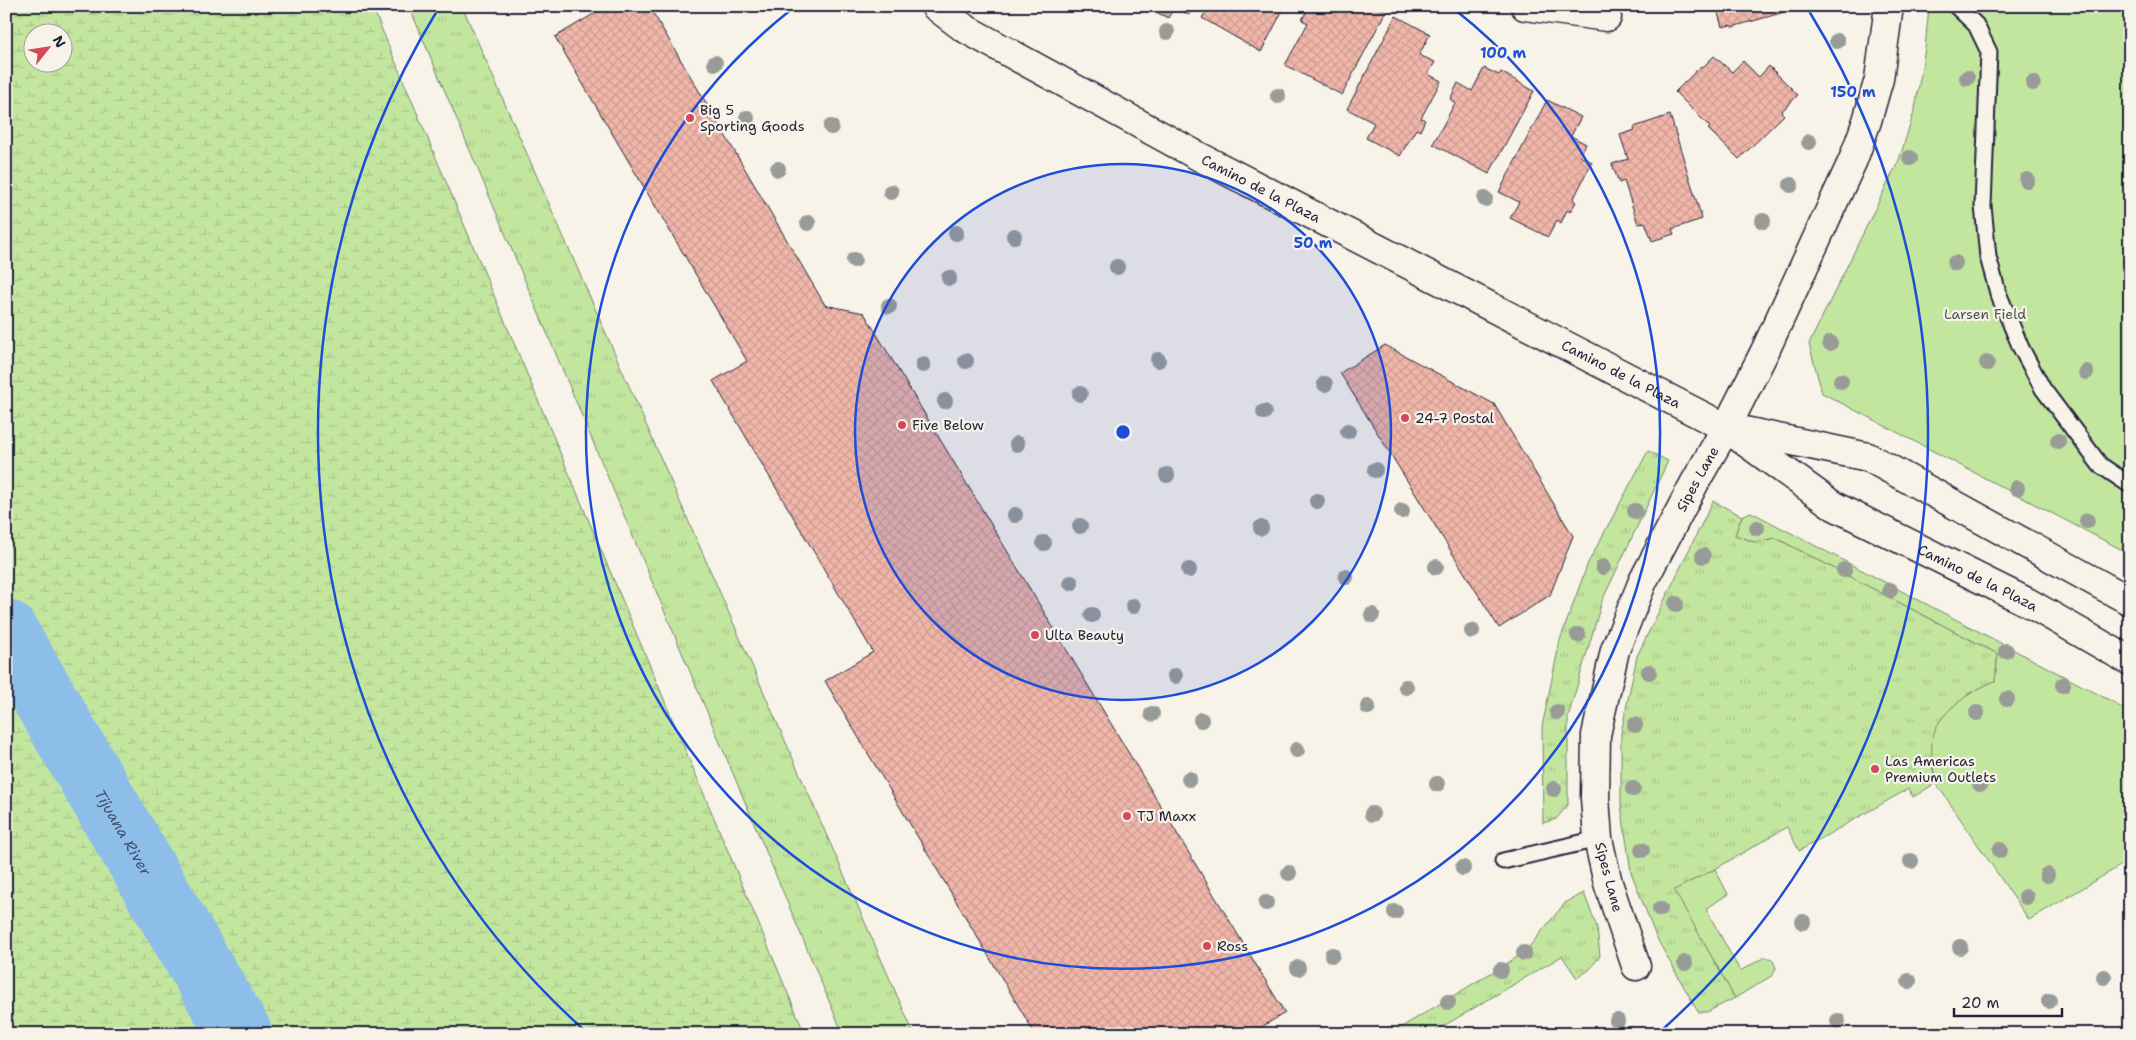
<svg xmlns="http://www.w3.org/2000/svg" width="2136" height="1040" viewBox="0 0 2136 1040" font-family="'Shantell Sans',sans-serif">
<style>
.grass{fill:url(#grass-tufts);stroke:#72846d}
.wetland{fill:url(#wetland-marsh);stroke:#72846d;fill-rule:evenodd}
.green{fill:#c3e69f;stroke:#72846d}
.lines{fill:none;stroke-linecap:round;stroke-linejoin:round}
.river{stroke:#8dbee9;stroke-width:65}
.building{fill:url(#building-cross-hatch);stroke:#22223b}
.lane-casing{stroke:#22223b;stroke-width:19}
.street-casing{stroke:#22223b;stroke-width:31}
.secondary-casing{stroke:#22223b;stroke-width:31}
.lane{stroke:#f7f3e8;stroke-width:15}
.street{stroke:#f7f3e8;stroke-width:28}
.secondary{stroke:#f7f3e8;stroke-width:28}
.tree{fill:#989b97}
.ring{fill:none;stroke:#1d4ed8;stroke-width:2.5}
.poi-dot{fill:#d1495b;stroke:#f7f3e8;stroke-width:2}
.labels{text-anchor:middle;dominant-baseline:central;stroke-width:4.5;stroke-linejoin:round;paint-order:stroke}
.poi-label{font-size:14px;fill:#22223b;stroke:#f7f3e8;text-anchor:start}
.street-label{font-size:14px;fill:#22223b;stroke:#f7f3e8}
.park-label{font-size:14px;fill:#4a5354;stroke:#f7f3e8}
.water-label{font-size:15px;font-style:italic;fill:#42516f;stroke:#f7f3e8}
.centre{fill:#1d4ed8;stroke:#f7f3e8;stroke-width:2.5}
.ring-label{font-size:15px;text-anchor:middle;font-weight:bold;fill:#1d4ed8;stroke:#f7f3e8;stroke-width:4.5;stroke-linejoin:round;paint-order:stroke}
</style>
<defs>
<pattern id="grass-tufts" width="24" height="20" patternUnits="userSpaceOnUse" patternTransform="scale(1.25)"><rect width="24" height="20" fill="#c3e69f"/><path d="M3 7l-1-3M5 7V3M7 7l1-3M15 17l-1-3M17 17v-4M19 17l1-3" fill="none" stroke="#a7c58a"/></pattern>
<pattern id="wetland-marsh" width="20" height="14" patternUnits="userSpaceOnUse" patternTransform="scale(1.25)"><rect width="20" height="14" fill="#c3e69f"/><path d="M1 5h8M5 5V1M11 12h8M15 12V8" fill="none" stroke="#a7c58a"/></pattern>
<pattern id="building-cross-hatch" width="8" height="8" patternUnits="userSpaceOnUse" patternTransform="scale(1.25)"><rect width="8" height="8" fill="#f0b6a9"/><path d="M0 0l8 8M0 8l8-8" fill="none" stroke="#ce9c92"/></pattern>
</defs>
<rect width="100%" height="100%" fill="#f7f3e8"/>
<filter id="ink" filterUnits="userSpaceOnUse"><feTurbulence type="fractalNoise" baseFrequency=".02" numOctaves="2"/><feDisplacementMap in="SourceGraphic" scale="10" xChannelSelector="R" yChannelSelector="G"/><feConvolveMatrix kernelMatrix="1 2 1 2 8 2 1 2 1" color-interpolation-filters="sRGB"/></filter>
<g filter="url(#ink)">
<!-- grass -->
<path class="grass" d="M409,6H462L914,1034H843Z
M1648,451L1668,461L1602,601L1568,717V805L1556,819L1543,823L1542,727L1560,640L1588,563Z
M1713,501L1742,516L1735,535L1755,542L1776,538L1998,654L1995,681L1968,694L1931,761L1936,783L1913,797L1908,789L1799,851L1787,827L1715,869L1675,890L1735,998L1707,1012H1698L1656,937L1631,872L1621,805V733L1637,656Z
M1584,893L1597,928L1600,956L1589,970L1577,978L1562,956L1430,1034H1390L1524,953L1565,903Z"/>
<!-- wetland -->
<path class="wetland" d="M6,6H372L805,1034H6ZM32,32H62V62H32Z"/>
<!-- green -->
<path class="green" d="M1929,6H2130V554L1822,393L1809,344L1899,160L1915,109L1925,48Z
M1751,512L2113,702L2130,714V860L2029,920L1936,783C1933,767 1929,749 1934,733C1942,709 1973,690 1995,681L1998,654L1776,538L1755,542L1735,535L1742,516Z
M1715,869L1728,894L1706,909L1740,971L1765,957L1772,959L1776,968L1773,975L1735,998L1674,890Z"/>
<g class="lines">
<!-- river -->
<path class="river" id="s1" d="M6,632L240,1034"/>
</g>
<!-- building -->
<path class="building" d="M607,6H649L825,305L864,313L1285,1013L1250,1034H1035L825,681L873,652L713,381L747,361L555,37Z
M1162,6H1193L1189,15L1174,7L1168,18L1158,13Z
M1209,6H1285L1261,52L1202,18Z
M1309,6H1315L1325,11L1327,6H1377L1386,11L1342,95L1285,65L1308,23L1302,20Z
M1716,6H1802V7L1732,27L1731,25L1722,27Z
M1396,16L1430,34L1419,55L1435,62L1428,74L1441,81L1421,118L1425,120L1420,131L1416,129L1400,156L1366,138L1374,123L1347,109Z
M1714,56L1732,72L1743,61L1759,77L1769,66L1798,95L1781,112L1784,115L1739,159L1708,129L1710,127L1675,92L1701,66L1703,67Z
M1484,68L1499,75L1501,72L1534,91L1489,174L1433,144L1455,103L1450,99L1458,83L1472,91Z
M1547,100L1581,117L1571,136L1586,144L1580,156L1592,162L1573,200L1576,202L1570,212L1567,210L1561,223L1557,220L1548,237L1510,218L1519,202L1499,192Z
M1670,115L1702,219L1672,229L1674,234L1652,241L1645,222L1638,224L1624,181L1619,183L1612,164L1628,159L1620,135L1635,130L1634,127Z
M1385,345L1494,404L1573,536L1550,595L1499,628L1340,373Z"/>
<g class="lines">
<!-- lane casing -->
<g class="lane-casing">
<path id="lane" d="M1956,6L1976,25L1989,52L1983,206L1988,257L1998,293L2021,348L2043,389L2100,465L2130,485
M1503,861L1598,839"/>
</g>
<!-- street casing -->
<g class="street-casing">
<path id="street" d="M1525,6L1607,17"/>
</g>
<!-- secondary casing -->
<g class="secondary-casing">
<g id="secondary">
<path id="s2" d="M935,6L964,28L1198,156L1726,428L1834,506L2027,602L2130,661"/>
<path d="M1735,429L1868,457L2130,601"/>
<path id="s3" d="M1636,966L1608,883L1598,839L1595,798L1596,735L1615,650L1643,581L1694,484L1726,428L1765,351L1853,160L1867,121L1879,79L1889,6"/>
</g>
</g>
<!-- lane -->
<use href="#lane" class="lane"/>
<!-- street -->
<use href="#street" class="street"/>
<!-- secondary -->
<use href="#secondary" class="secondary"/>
</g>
<!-- trees -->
<g class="tree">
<circle cx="1167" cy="32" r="8"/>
<circle cx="1837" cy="41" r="8"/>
<circle cx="715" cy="63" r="8"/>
<circle cx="1967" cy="78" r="8"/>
<circle cx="2033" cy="83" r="8"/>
<circle cx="1278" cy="96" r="8"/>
<circle cx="747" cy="118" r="8"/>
<circle cx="831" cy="127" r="8"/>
<circle cx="1809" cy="142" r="8"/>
<circle cx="1910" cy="158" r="8"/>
<circle cx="778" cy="169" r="8"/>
<circle cx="2027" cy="180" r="8"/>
<circle cx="1791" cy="185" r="8"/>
<circle cx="891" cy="192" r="8"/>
<circle cx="1485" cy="199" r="8"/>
<circle cx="1763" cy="221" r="8"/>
<circle cx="808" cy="223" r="8"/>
<circle cx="956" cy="233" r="8"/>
<circle cx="1014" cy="236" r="8"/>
<circle cx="854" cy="260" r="8"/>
<circle cx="1955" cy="263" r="8"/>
<circle cx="1117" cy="267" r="8"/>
<circle cx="949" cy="278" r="8"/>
<circle cx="889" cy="306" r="8"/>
<circle cx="1830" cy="343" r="8"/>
<circle cx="1158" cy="360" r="8"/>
<circle cx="966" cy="361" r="8"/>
<circle cx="1987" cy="363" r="8"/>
<circle cx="923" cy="365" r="8"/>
<circle cx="2086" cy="372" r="8"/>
<circle cx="1841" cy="381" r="8"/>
<circle cx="1325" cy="384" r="8"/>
<circle cx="1080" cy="394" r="8"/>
<circle cx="945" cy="401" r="8"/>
<circle cx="1264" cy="412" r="8"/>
<circle cx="1348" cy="431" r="8"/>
<circle cx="2058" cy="441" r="8"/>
<circle cx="1017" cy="444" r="8"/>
<circle cx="1375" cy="470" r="8"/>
<circle cx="1167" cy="475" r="8"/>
<circle cx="2017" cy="488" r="8"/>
<circle cx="1317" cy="501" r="8"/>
<circle cx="1402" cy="511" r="8"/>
<circle cx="1635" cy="511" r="8"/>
<circle cx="1015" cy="515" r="8"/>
<circle cx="2087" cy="521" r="8"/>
<circle cx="1080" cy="526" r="8"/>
<circle cx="1261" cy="528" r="8"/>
<circle cx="1757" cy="528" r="8"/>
<circle cx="1044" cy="543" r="8"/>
<circle cx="1703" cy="556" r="8"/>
<circle cx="1436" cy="567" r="8"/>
<circle cx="1603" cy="567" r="8"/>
<circle cx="1189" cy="570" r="8"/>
<circle cx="1844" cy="570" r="8"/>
<circle cx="1346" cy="577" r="8"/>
<circle cx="1071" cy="583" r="8"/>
<circle cx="1890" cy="590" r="8"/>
<circle cx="1676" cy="604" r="8"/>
<circle cx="1133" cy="606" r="8"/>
<circle cx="1092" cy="615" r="8"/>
<circle cx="1372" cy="615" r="8"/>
<circle cx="1472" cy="631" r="8"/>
<circle cx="1578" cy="635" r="8"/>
<circle cx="2006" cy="651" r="8"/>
<circle cx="1649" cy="672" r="8"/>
<circle cx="1175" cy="676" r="8"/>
<circle cx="2063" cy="685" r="8"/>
<circle cx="1406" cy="687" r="8"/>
<circle cx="2007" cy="699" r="8"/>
<circle cx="1368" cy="707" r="8"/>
<circle cx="1557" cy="712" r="8"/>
<circle cx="1977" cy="713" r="8"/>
<circle cx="1152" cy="714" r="8"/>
<circle cx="1201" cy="720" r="8"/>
<circle cx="1635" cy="725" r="8"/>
<circle cx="1297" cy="750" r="8"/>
<circle cx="1189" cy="779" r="8"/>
<circle cx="1437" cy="784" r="8"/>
<circle cx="1980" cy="784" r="8"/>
<circle cx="1554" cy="789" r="8"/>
<circle cx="1633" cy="789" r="8"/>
<circle cx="1372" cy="814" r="8"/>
<circle cx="1642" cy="850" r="8"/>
<circle cx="2000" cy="850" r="8"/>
<circle cx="1911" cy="861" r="8"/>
<circle cx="1463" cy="868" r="8"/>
<circle cx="1289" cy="873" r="8"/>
<circle cx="2047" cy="875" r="8"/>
<circle cx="2026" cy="897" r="8"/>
<circle cx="1266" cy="903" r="8"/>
<circle cx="1660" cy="909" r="8"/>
<circle cx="1395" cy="912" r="8"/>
<circle cx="1803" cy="922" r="8"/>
<circle cx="1960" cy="947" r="8"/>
<circle cx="1524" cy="953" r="8"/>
<circle cx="1332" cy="955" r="8"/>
<circle cx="1685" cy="963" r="8"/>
<circle cx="1298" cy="968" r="8"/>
<circle cx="1501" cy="970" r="8"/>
<circle cx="2104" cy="977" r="8"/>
<circle cx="1909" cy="981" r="8"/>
<circle cx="2049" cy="1001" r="8"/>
<circle cx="1448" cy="1002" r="8"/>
<circle cx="1617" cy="1021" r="8"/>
<circle cx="1838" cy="1021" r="8"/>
</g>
</g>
<!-- distance rings -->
<circle cx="1123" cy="432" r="268" fill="#1d4ed8" fill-opacity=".12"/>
<g class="ring">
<circle cx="1123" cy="432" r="268"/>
<path d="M1454 9A537 537 0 1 1 792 9"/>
<path d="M584 1030A805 805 0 0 1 437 11M1809 11A805 805 0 0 1 1662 1030"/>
</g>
<!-- markers -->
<g class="poi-dot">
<circle cx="690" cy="118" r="5"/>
<circle cx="1405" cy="418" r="5"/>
<circle cx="902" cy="425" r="5"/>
<circle cx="1035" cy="635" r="5"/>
<circle cx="1875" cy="769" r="5"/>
<circle cx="1127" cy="816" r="5"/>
<circle cx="1207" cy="946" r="5"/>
</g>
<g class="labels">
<!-- poi labels -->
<g class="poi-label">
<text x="700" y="110">Big 5<tspan x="700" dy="16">Sporting Goods</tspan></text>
<text x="1415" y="418">24-7 Postal</text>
<text x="912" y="425">Five Below</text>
<text x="1045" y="635">Ulta Beauty</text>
<text x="1885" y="761">Las Americas<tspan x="1885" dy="16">Premium Outlets</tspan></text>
<text x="1137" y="816">TJ Maxx</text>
<text x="1217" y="946">Ross</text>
</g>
<!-- street labels -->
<g class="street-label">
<text stroke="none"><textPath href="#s2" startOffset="374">Camino de la Plaza</textPath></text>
<text stroke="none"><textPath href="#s2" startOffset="779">Camino de la Plaza</textPath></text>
<text stroke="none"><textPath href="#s3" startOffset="514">Sipes Lane</textPath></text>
<text stroke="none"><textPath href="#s2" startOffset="1191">Camino de la Plaza</textPath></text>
<text transform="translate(1609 877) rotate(75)">Sipes Lane</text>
</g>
<!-- park labels -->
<g class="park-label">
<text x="1985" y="314">Larsen Field</text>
</g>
<!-- water labels -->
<g class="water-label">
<text stroke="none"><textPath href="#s1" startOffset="232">Tijuana River</textPath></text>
</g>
</g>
<circle cx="1123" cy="432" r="8" class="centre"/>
<g class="ring-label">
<text x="1503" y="58">100 m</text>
<text x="1853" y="97">150 m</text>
<text x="1313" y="248">50 m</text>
</g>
<!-- margin -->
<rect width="2136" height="1040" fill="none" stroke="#f7f3e8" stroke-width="25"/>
<rect x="12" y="12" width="2111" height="1015" fill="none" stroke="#22223b" stroke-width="2" filter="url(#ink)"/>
<!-- north arrow -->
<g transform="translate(48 48) rotate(60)"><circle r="24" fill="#f7f3e8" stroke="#a29fa3"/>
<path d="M0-4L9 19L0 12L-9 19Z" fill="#d1495b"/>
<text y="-8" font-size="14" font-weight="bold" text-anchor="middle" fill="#22223b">N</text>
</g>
<!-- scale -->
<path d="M1954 1008v8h108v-8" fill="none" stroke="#22223b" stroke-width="2.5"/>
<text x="1961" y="1008" font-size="15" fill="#22223b" stroke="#f7f3e8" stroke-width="4" paint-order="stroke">20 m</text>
</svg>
